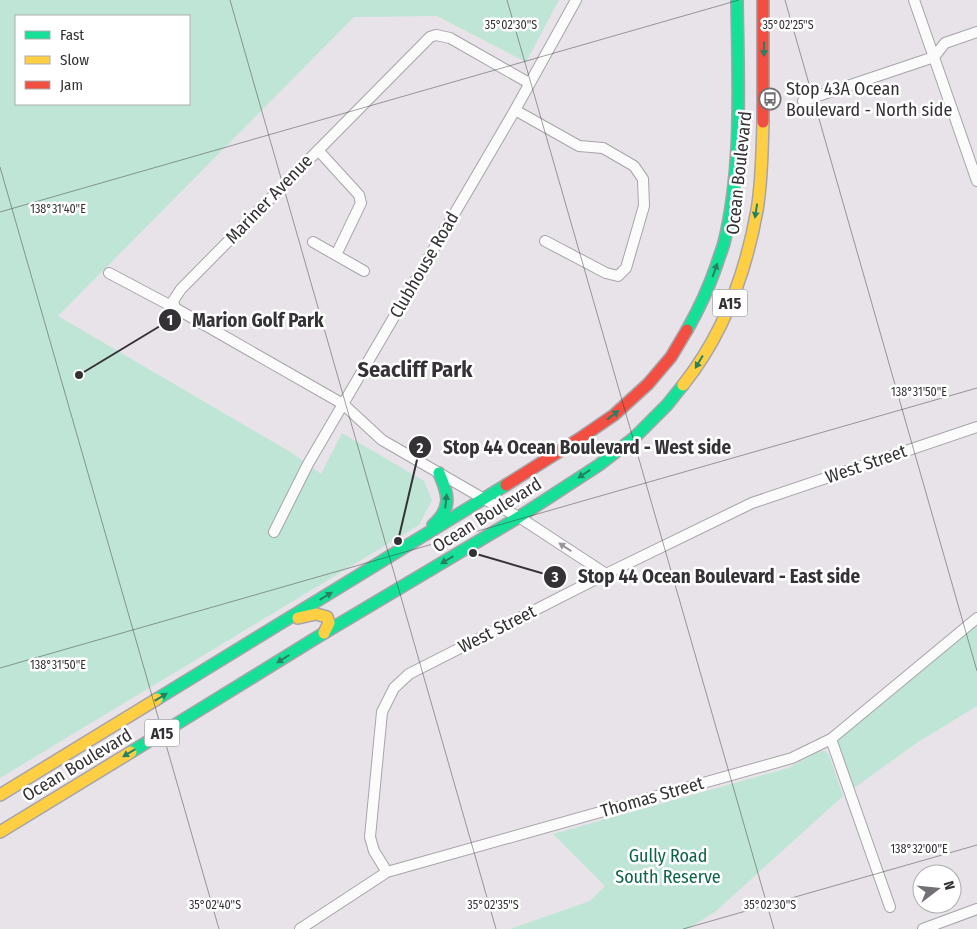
<svg xmlns="http://www.w3.org/2000/svg" width="977" height="929" viewBox="0 0 977 929" font-family="'Fira Sans Condensed',sans-serif">
<style>
.green{fill:#bfe5d6;fill-rule:evenodd}
.lines{fill:none;stroke-linecap:round;stroke-linejoin:round}
.street-casing{stroke:#a7a4a9;stroke-width:12}
.fast-casing{stroke:#a7a4a9;stroke-width:14}
.slow-casing{stroke:#a7a4a9;stroke-width:14}
.jam-casing{stroke:#a7a4a9;stroke-width:14}
.street{stroke:#fbfbfc;stroke-width:10}
.fast{stroke:#16e098;stroke-width:11}
.slow{stroke:#ffcf43;stroke-width:11}
.jam{stroke:#f24e42;stroke-width:11}
.oneway{fill:#278062}
.oneway2{fill:#989699}
.ticks{fill:none;stroke:#353236;stroke-width:1;stroke-opacity:0.45}
.labels{text-anchor:middle;dominant-baseline:central;stroke-width:5;stroke-linejoin:round;paint-order:stroke}
.shield{fill:#fff;stroke:#727072;stroke-width:1}
.shield-label{font-size:16px;font-weight:bold;fill:#353236}
.poi-label{font-size:18px;fill:#353236;stroke:#fff;text-anchor:start}
.street-label{font-size:18px;fill:#353236;stroke:#fff}
.park-label{font-size:18px;fill:#0d6549;stroke:#fff}
.district-label{font-size:22px;font-weight:bold;fill:#353236;stroke:#fff}
.ticks-label{font-size:12px;text-anchor:middle;fill:#353236;stroke:#fff;stroke-width:5;stroke-linejoin:round;paint-order:stroke}
.leader{fill:none;stroke:#353236;stroke-width:2}
.callout-dot{fill:#353236;stroke:#fff;stroke-width:2}
.mark-label{font-size:15px;text-anchor:middle;font-weight:bold;fill:#fff}
.callout-label{font-size:19px;text-anchor:middle;font-weight:bold;fill:#353236;stroke:#fff;stroke-width:5;stroke-linejoin:round;paint-order:stroke}
</style>
<rect width="100%" height="100%" fill="#e7e3e9"/>
<!-- green -->
<path class="green" d="M0,0H559L526,62L437,16L354,17L58,316L292,453L321,474L342,433L424,481L432,500L419,525L0,778ZM16,16H189V104H16Z
M977,624V706L918,742L854,788L837,740Z
M820,751H825L829,755L843,796L716,911L688,929H510L590,901L605,886L553,834L788,768Z"/>
<g class="lines">
<!-- street casing -->
<g class="street-casing">
<path id="street" d="M914,0L977,181
M529,83L450,38L436,35L430,37L181,289L173,301L175,308L343,404L382,440L484,499L519,517L606,574
M803,101L934,57L945,43L977,32
M515,110L579,146L603,148L634,166L643,179L644,206L626,268L618,276L606,273L545,241
M318,150L359,195L361,203L336,255
M313,242L364,271
M109,273L175,308
M274,532L308,464L515,110L576,0
M831,739L890,907
M387,872L374,851L370,837L382,712L394,688L409,674L606,574L752,503L977,427
M300,929L387,872L792,758L831,739L977,618
M923,929L977,909"/>
</g>
<!-- fast casing -->
<g class="fast-casing">
<path id="fast" d="M687,330C699,309 709,287 717,264C719,257 722,250 724,243C743,165 738,79 737,0
M433,525C452,508 449,495 439,473
M157,699L506,485
M131,752L324,633L519,517L599,465L635,437L667,405L683,385"/>
</g>
<!-- slow casing -->
<g class="slow-casing">
<path id="slow" d="M683,385C723,335 746,272 757,210C762,181 762,152 763,122
M298,618L316,614L327,617L329,623L324,633
M0,795L157,699
M0,832L131,752"/>
</g>
<!-- jam casing -->
<g class="jam-casing">
<path id="jam" d="M763,0V122
M506,485L579,439L614,415L648,384L671,357L687,330"/>
</g>
<!-- street -->
<use href="#street" class="street"/>
<!-- fast -->
<use href="#fast" class="fast"/>
<!-- slow -->
<use href="#slow" class="slow"/>
<!-- jam -->
<use href="#jam" class="jam"/>
</g>
<!-- one-way arrows -->
<defs><path id="oneway-solid" d="M-6-.8H1V-3.2L6.5 0L1 3.2V.8H-6Z" transform="scale(1.25)"/></defs>
<g class="oneway">
<use href="#oneway-solid" transform="translate(764 49) rotate(90)"/>
<use href="#oneway-solid" transform="translate(756 211) rotate(99)"/>
<use href="#oneway-solid" transform="translate(715 270) rotate(-70)"/>
<use href="#oneway-solid" transform="translate(699 362) rotate(121)"/>
<use href="#oneway-solid" transform="translate(613 415) rotate(-38)"/>
<use href="#oneway-solid" transform="translate(584 474) rotate(147)"/>
<use href="#oneway-solid" transform="translate(446 501) rotate(-84)"/>
<use href="#oneway-solid" transform="translate(447 560) rotate(149)"/>
<use href="#oneway-solid" transform="translate(326 596) rotate(-31)"/>
<use href="#oneway-solid" transform="translate(283 659) rotate(148)"/>
<use href="#oneway-solid" transform="translate(161 697) rotate(-31)"/>
<use href="#oneway-solid" transform="translate(129 753) rotate(149)"/>
</g>
<use class="oneway2" href="#oneway-solid" transform="translate(565 547) rotate(-147)"/>
<!-- ticks -->
<path class="ticks" d="M230,0L496,929M507,0L774,929M785,0L977,671M0,167L219,929M0,212L739,0M0,668L977,388M683,929L977,845"/>
<!-- icons -->
<defs>
<g id="bus-ring" transform="scale(1.125)"><circle r="9.5" fill="#fff" stroke="#737075" stroke-width="1.5"/><path d="M-5-6H5V4H4V6H2V4H-2V6H-4V4H-5ZM-3.5-4V0h7V-4ZM-3.5 1.2v1.5H-2V1.2ZM2 1.2v1.5H3.5V1.2Z" fill="#737075"/></g>
</defs>
<g fill-rule="evenodd">
<use href="#bus-ring" x="770" y="99"/>
</g>
<g class="labels">
<!-- shield labels -->
<g class="shield">
<rect x="712.5" y="289.5" width="35" height="27" rx="4"/>
<rect x="144.5" y="719.5" width="35" height="27" rx="4"/>
</g>
<g class="shield-label">
<text x="730" y="303">A15</text>
<text x="162" y="733">A15</text>
</g>
<!-- poi labels -->
<g class="poi-label">
<text x="786" y="89">Stop 43A Ocean<tspan x="786" dy="21">Boulevard - North side</tspan></text>
</g>
<!-- street labels -->
<g class="street-label">
<text transform="translate(739 173) rotate(-84)">Ocean Boulevard</text>
<text transform="translate(269 199) rotate(-46)">Mariner Avenue</text>
<text transform="translate(424 265) rotate(-60)">Clubhouse Road</text>
<text transform="translate(866 464) rotate(-19)">West Street</text>
<text transform="translate(487 515) rotate(-32)">Ocean Boulevard</text>
<text transform="translate(497 629) rotate(-27)">West Street</text>
<text transform="translate(77 765) rotate(-31)">Ocean Boulevard</text>
<text transform="translate(652 797) rotate(-16)">Thomas Street</text>
</g>
<!-- park labels -->
<g class="park-label">
<text x="668" y="856">Gully Road<tspan x="668" dy="21">South Reserve</tspan></text>
</g>
<!-- district labels -->
<g class="district-label">
<text x="415" y="369">Seacliff Park</text>
</g>
</g>
<g class="ticks-label">
<text x="511" y="29">35°02'30"S</text>
<text x="788" y="29">35°02'25"S</text>
<text x="58" y="213">138°31'40"E</text>
<text x="919" y="396">138°31'50"E</text>
<text x="58" y="669">138°31'50"E</text>
<text x="919" y="853">138°32'00"E</text>
<text x="215" y="909">35°02'40"S</text>
<text x="493" y="909">35°02'35"S</text>
<text x="770" y="909">35°02'30"S</text>
</g>
<!-- callouts -->
<path class="leader" d="M79 375L170 320M398 541L420 447M473 553L555 577"/>
<g class="callout-dot">
<circle cx="79" cy="375" r="5"/>
<circle cx="398" cy="541" r="5"/>
<circle cx="473" cy="553" r="5"/>
<circle cx="170" cy="320" r="12"/>
<circle cx="420" cy="447" r="12"/>
<circle cx="555" cy="577" r="12"/>
</g>
<g class="mark-label">
<text x="170" y="325">1</text>
<text x="420" y="453">2</text>
<text x="555" y="582">3</text>
</g>
<g class="callout-label">
<text x="258" y="327">Marion Golf Park</text>
<text x="587" y="454">Stop 44 Ocean Boulevard - West side</text>
<text x="719" y="583">Stop 44 Ocean Boulevard - East side</text>
</g>
<!-- legend -->
<rect x="15" y="15" width="175" height="90" fill="#ffffff" stroke="#aeadaf"/>
<rect x="25" y="31" width="25" height="8" fill="#16e098" stroke="#aeadaf"/>
<text x="60" y="40" font-size="15" fill="#353236">Fast</text>
<rect x="25" y="56" width="25" height="8" fill="#ffcf43" stroke="#aeadaf"/>
<text x="60" y="65" font-size="15" fill="#353236">Slow</text>
<rect x="25" y="81" width="25" height="8" fill="#f24e42" stroke="#aeadaf"/>
<text x="60" y="90" font-size="15" fill="#353236">Jam</text>
<!-- north arrow -->
<g transform="translate(937 889) rotate(74)"><circle r="24" fill="#ffffff" stroke="#aeadaf"/>
<path d="M0-4L9 19L0 12L-9 19Z" fill="#737075"/>
<text y="-8" font-size="14" font-weight="bold" text-anchor="middle" fill="#353236">N</text>
</g>
</svg>
